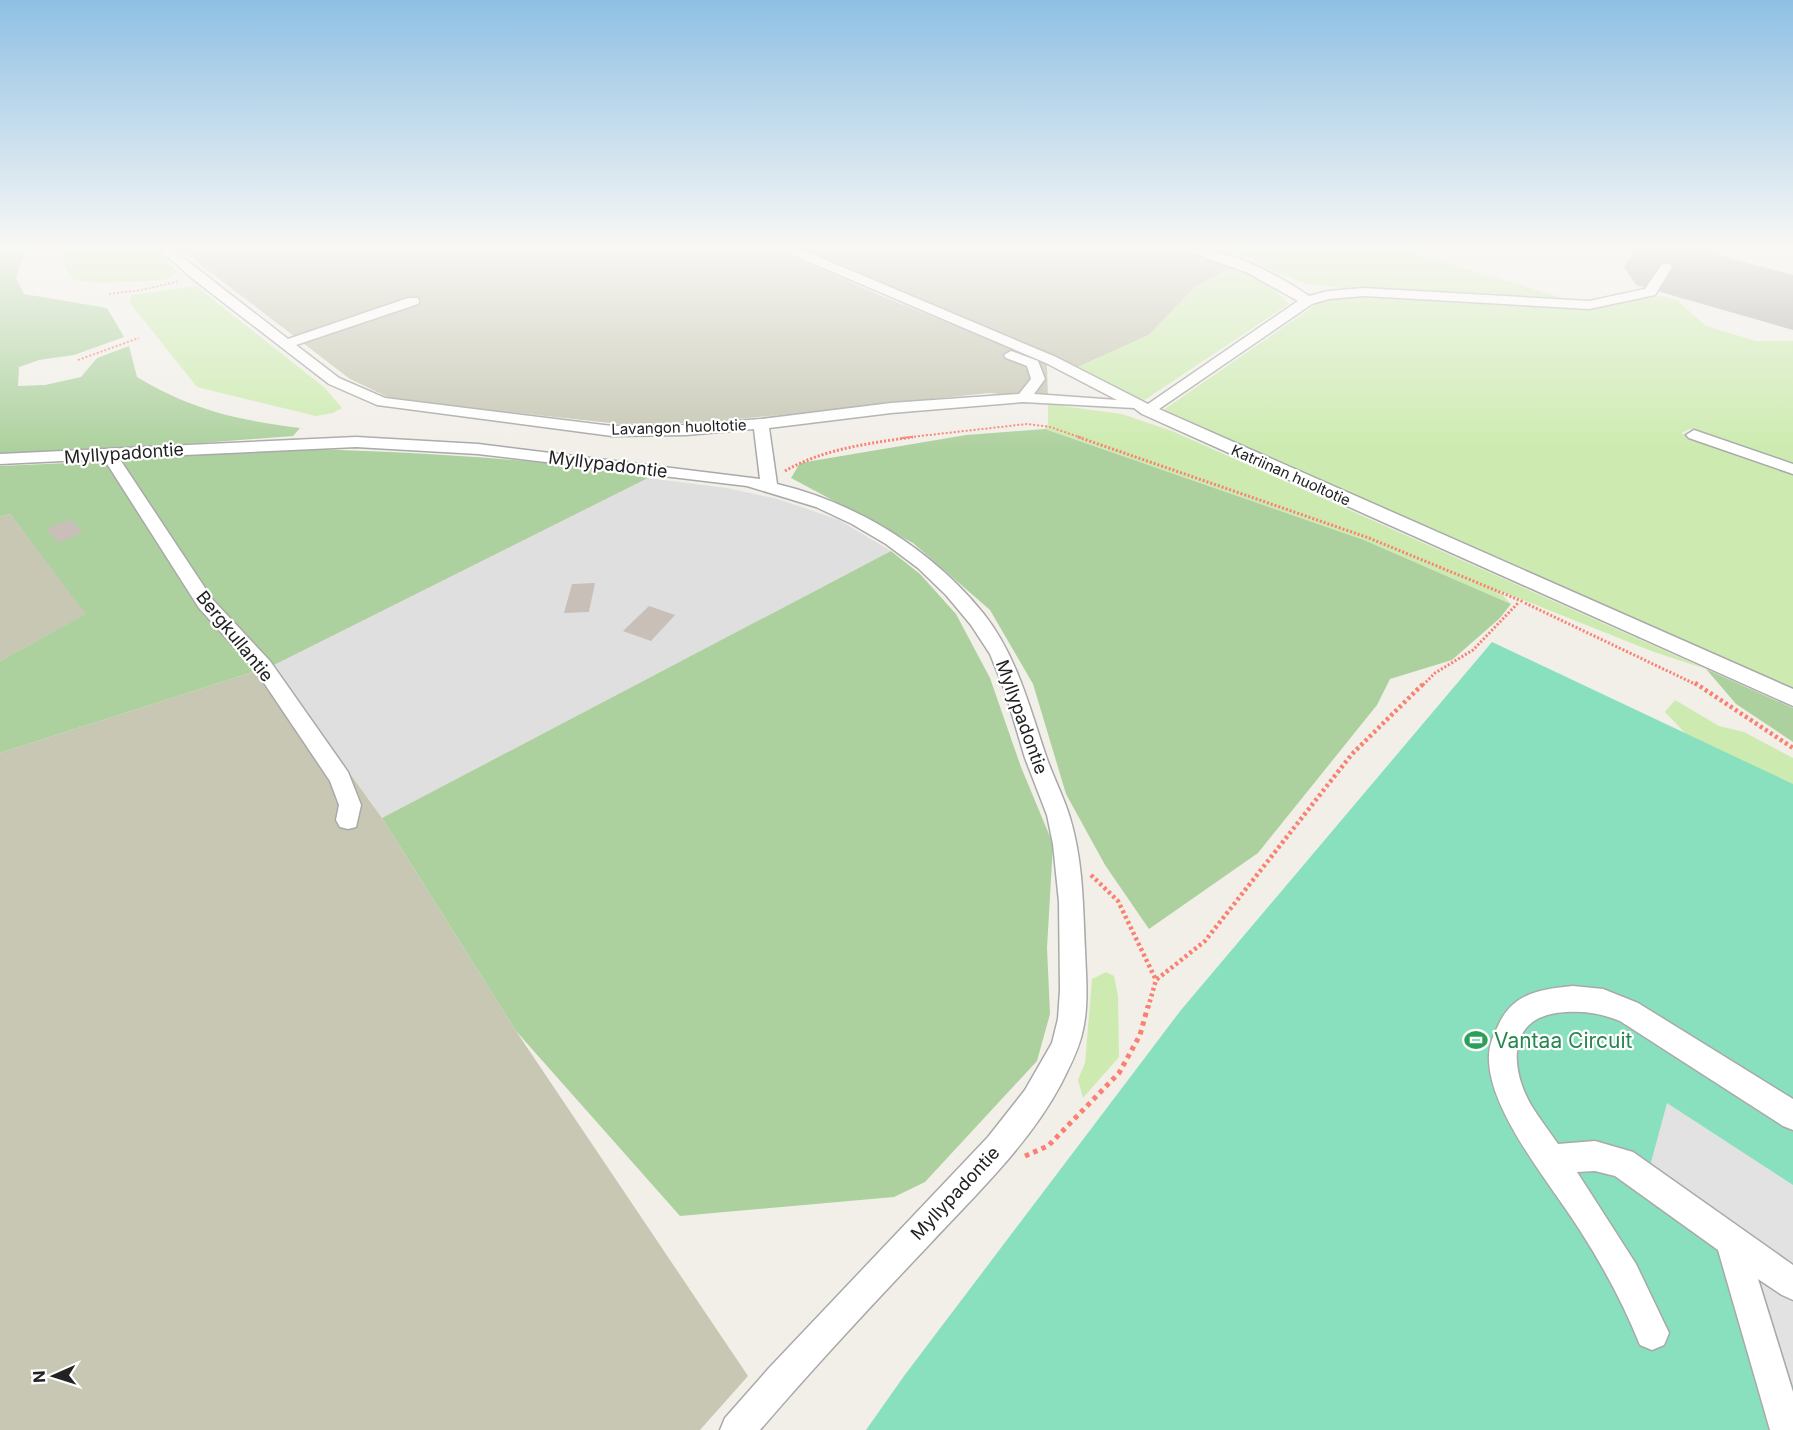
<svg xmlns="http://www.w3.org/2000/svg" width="1793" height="1430" viewBox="0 0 1793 1430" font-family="Inter,sans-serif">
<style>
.residential{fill:#e0dfdf}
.construction{fill:#c7c7b4}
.grass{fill:#cdebb0}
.forest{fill:#add19e}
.pitch{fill:#88e0be}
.parking{fill:#e2e2e2}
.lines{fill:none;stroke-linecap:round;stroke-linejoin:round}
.taxiway{fill:#b1b0ac;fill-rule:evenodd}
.runway{fill:#b1b0ac;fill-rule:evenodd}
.building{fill:#c7bfb8}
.minor-casing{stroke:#a9a9a9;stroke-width:3}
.path-far3{stroke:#fa8072;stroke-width:2;stroke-dasharray:2 2;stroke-linecap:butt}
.path-far2{stroke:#fa8072;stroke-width:3;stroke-dasharray:2 2;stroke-linecap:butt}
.path-far1{stroke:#fa8072;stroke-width:4.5;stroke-dasharray:3 3;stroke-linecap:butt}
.path{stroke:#fa8072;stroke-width:5;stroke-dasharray:4.5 4.5;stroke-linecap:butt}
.minor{fill:#fff;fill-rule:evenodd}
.labels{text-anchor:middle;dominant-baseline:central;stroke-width:4.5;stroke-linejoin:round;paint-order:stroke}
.far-street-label{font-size:15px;fill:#222;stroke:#fff}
.street-label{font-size:18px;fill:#222;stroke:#fff}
.near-leisure-label{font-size:21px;fill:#27864d;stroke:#fff;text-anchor:start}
</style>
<rect width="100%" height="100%" fill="#f2efe9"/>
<!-- residential -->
<path class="residential" d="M648,478L727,488L778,499L839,520L891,551L382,818L272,666Z"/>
<!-- construction -->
<path class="construction" d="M180,249H777L879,295L999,343L1047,365L1048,399L989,393L780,415L695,423L620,424L394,400L350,379Z
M804,249H1176L1230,268L1195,287L1149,335L1078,367Z
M10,514L87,614L0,661V517Z
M272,666L382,818L516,1031L748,1376L700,1430H0V753Z"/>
<!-- grass -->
<path class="grass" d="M65,249H155L178,272L165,280L97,283L72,279L62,263Z
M1222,249H1401L1576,302L1345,289L1304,283L1273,271L1250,258Z
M1230,268L1267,282L1289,304L1143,401L1078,367L1149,335L1195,287Z
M196,286L325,388L342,408L333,413L316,416L197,387L130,303L131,295Z
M1661,296L1677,300L1706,326L1756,341H1793V465L1690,429L1681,433L1793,473V690L1162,411L1317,304L1330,299L1351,297L1568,309H1595L1643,297Z
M1048,404L1122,414L1172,431L1706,669L1654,652L1498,590L1511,604L1364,540L1045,429L1048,424Z
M1675,700L1719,726L1744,732L1793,758V796L1701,750L1665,712Z
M1106,972L1114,976L1118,996L1119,1057L1083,1098L1078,1080L1085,1063L1092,979Z"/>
<!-- forest -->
<path class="forest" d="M0,249H26L16,278L24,294L107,308L124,337L74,355L39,360L19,367L18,386L45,385L81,377L97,358L129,346L137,377C192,410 237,420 300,428L293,436L111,450L0,455Z
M1045,429L1364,540L1511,604L1500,618L1452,660L1390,679L1377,705L1258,853L1149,929L1105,865L1066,794L1033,684L990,610L913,543L791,478L800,463L966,435Z
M291,448C410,453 531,456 648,478L272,666L0,753V661L86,614L10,514L0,517V466L114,461Z
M891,551L920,574L956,614L990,678L1021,767L1053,844L1047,948L1050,1014L1037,1061L925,1182L894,1197L680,1216L516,1031L382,818Z
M1706,669L1793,708V742L1736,704Z"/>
<!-- pitch -->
<path class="pitch" d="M1492,642L1793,784V1430H866L904,1376L1181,1010Z"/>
<!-- parking -->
<path class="parking" d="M1667,1103L1793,1185V1265L1650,1166Z
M1759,1277L1793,1301V1387Z"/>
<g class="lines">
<!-- taxiway -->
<path class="taxiway" d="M1672,249H1712L1746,270L1793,288V311L1722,284L1677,256Z"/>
<!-- runway -->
<path class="runway" d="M1636,249H1695L1793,275V330L1636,285L1624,267Z"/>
</g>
<!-- building -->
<path class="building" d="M70,519L83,532L59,543L46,529Z
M595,583L589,612L564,613L572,584Z
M649,606L675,615L651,641L623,631Z"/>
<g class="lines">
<!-- minor casing -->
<g class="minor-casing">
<path id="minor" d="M159,249H172L288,339L408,298H418L419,301L418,304L296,345L339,378L385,398L612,426L686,425L761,419L891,403L1019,394L1031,379L1027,366L1006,358L1004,355L1011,351L1038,361L1045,379L1034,394L1117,400L1046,363L786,252L784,249H800L1056,357L1148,404L1298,301L1248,273L1190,252L1188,249C1229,249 1275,273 1309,296L1328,291L1364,288L1589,301L1645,289L1662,264H1670L1672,267L1655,295L1589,309L1364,296L1329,299L1312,304L1159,409L1793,689V706L1142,414L1134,408L1023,402L891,413L769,428L777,484C857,503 931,549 983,613C1017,656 1029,706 1046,756C1053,777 1064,797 1070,818C1083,861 1083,905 1085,950C1086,977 1089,1007 1082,1034C1078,1051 1069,1068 1061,1084C1028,1146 974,1196 927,1247C870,1307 814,1367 760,1430H720L725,1418L769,1368L988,1137L1025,1090L1052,1043L1058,1019L1060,990L1059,902L1053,844L1047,815L1025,758L1005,691L990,654L971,625L946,595L918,568L886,544L852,524L816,507L747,486L478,454L356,447L119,458L213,600L270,661L348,772L361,805L356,827L348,829L340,827L336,820L339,805L330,781L256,671L199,608L104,459L0,464V454L356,437L478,444L760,479L754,429L686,435L612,436L377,405L329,384L193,279Z
M1694,430L1793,464V474L1689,438L1686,435Z
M1573,986L1603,989L1638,1003L1793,1099V1130L1783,1126L1620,1021C1598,1012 1579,1010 1556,1013C1506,1021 1511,1070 1531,1105C1539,1118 1549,1131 1558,1144L1595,1141L1633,1152L1793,1265V1300L1782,1295L1758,1279L1793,1392V1430H1770L1718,1250L1615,1176L1595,1171L1577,1172L1636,1264L1669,1333L1664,1345L1652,1350L1640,1345C1624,1305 1604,1268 1581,1232C1553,1187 1487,1110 1489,1056C1489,1046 1493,1036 1498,1026C1512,993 1541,989 1573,986Z"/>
</g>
<!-- path-far3 -->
<path class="path-far3" d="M109,294L142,290L179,281
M78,360L139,338
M902,438L1027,424L1050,427L1082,438"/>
<!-- path-far2 -->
<path class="path-far2" d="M1078,437L1369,538L1524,602
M785,471C823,449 870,443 913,437
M1525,603L1697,685
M1423,685L1435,673L1473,650L1519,602"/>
<!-- path-far1 -->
<path class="path-far1" d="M1695,683L1793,748
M1091,875L1118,901L1156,980L1205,941L1352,754L1424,683
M1148,1008L1156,980"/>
<!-- path -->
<path class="path" d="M1025,1156L1048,1146L1119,1073L1140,1035L1148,1006"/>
<!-- minor -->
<use href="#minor" class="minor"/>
</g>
<!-- sky -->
<linearGradient id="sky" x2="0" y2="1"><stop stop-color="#8fc0e4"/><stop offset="0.55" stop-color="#f9f8f5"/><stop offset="1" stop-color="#f9f8f5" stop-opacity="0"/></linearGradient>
<rect width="1793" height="449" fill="url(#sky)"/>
<!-- icons -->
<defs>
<g id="stadium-bare" transform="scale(1.8)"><path d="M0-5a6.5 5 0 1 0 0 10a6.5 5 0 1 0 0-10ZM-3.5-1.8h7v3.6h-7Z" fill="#2e9e5b" stroke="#fff" stroke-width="2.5" paint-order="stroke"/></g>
</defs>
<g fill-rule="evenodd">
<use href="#stadium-bare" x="1476" y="1040"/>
</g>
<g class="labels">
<!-- far-street labels -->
<g class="far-street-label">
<text transform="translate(679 427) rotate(-2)">Lavangon huoltotie</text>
<text transform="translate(1291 475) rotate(24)">Katriinan huoltotie</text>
</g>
<!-- street labels -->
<g class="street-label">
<text transform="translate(124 453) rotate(-4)">Myllypadontie</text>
<text transform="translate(608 464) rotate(7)">Myllypadontie</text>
<text transform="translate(235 636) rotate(51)">Bergkullantie</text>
<text transform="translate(1022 717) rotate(70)">Myllypadontie</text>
<text transform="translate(955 1193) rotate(-47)">Myllypadontie</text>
</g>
<!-- near-leisure labels -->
<g class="near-leisure-label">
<text x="1494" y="1040">Vantaa Circuit</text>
</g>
</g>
<!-- north arrow -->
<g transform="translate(54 1376) rotate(267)" stroke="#ffffff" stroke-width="4.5" paint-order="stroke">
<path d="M0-4.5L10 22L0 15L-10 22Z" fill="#222222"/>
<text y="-9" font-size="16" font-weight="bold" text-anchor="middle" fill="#222222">N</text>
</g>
</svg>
